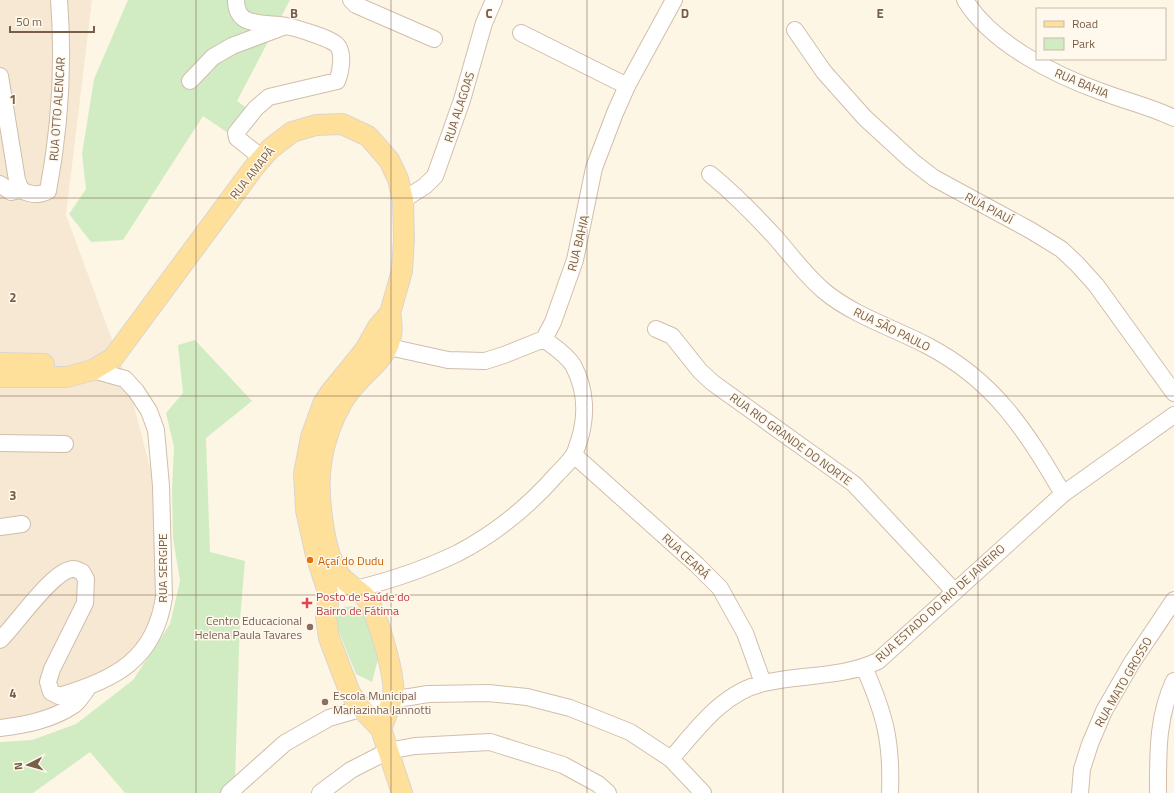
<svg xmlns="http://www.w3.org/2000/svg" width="1174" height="793" viewBox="0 0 1174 793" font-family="'Titillium Web',sans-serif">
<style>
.residential{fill:#f6e8d3}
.green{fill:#d1ecc2}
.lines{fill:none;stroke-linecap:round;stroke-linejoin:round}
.minor-casing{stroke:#d0beaa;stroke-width:18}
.major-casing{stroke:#dcd5cf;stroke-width:22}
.minor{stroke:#fff;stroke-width:16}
.major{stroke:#ffe09b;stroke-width:20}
.grid{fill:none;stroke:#785d48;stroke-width:1;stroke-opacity:0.55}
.food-dot{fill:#e8710a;stroke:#fff9ed;stroke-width:1.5}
.health-dot{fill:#e0444e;stroke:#fff9ed;stroke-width:1.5}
.education-dot{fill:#8d6e63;stroke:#fff9ed;stroke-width:1.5}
.labels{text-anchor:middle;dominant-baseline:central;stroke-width:3;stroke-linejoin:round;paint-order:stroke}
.street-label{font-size:12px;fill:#785d48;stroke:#fff9ed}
.food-label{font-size:12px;fill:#c56008;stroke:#fff9ed;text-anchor:start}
.health-label{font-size:12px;fill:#be3a42;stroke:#fff9ed;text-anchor:start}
.education-label{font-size:12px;fill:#785e54;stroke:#fff9ed;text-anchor:end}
.grid-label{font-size:13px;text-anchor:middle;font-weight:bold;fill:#785d48;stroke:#fff9ed;stroke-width:3;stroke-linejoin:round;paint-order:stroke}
</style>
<rect width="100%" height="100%" fill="#fef6e5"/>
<!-- residential -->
<path class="residential" d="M0,0H92L66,215L128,383L165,525L164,622L121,680L0,736Z"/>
<!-- green -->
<path class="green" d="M128,0H290L237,101L254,113L234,137L203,116L123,240L91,242L69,214L86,189L82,154L94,79Z
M195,340L252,401L206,438L210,552L245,561L240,619L235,781L228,793H125L90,752L33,793H0V742L32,740L76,724L133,680L170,624L180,581L173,538L172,489L174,447L166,413L183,393L178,345Z
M353,606L364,609L378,659L372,682L356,674L334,620L344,607Z"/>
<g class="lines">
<!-- minor casing -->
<g class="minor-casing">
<path id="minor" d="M236,0C236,9 239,18 249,21C261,25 274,24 286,26C296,28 330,38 337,45C344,53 341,72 337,81L269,97L256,108L236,133L237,138L262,158
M351,0L356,5L434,39
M965,0C992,44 1055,75 1102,92C1126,101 1151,107 1174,118
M795,30L824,72L865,118L912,161L934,178L1030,230L1061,249L1077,264L1096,285L1174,393
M521,33L627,86
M0,76L17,180L21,190C31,195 39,196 48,191C60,128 64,64 59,0
M190,81L213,57L232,46L283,27
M710,174C733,193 755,215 775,237C791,255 805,275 824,291C854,316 894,328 928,346C995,381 1026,431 1063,494
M0,184L11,192L21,190
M403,200L425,186L435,176L462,100L484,23L494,0
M656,329L672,336L700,371L713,383L854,484L954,591
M389,347L448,360L485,361L504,355L544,339L553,322L575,260L594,168L615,113L627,86L674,0
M0,443L65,444
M574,455L697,565L720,588L745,633L763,683
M0,527L22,524
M329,595C373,586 417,573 458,553C496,533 529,506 557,474C563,468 569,462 573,456C576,452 577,446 579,441C587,416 586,389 573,365C566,354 554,347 544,339
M0,640C16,625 54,568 74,569C76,569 80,571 82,572L86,579L85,603L52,669L48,682L51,692L59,696C115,680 155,659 164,597L161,486L156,430L149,411L136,391L125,379L93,370
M864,667C885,715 892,741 890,793
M0,728C25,725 52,720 74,705C79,701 84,693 88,688
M671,759C697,729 723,692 764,683C802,674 842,678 878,661L1063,494L1174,415
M229,793L285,743L329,718L391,700L428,694L488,693L527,697L570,708L630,732L671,759L703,793
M320,793L351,770L388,751L415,746L490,742L563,765L598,784L608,793
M1080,793L1082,769L1090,744L1104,711L1131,664L1174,600
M1158,793C1158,754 1157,717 1174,681"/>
</g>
<!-- major casing -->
<g class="major-casing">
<path id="major" d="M0,363L44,364
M0,377H67L93,370L113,358L255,166L270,149L292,132L316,125L342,124L368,136L389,160L398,179L403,200L404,239L402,271L390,313L378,327L365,350L330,393L323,404L311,437L304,474L306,510L316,555L329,595L326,617L329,638L350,693L362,709L381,729L402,793
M381,729C385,718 391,706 393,695C396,677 377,613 367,599C359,589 345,584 338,573C323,549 317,492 321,464C324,443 332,419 343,401C363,366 400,360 390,313"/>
</g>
<!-- minor -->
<use href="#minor" class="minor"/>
<!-- major -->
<use href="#major" class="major"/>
</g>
<!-- grid -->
<path class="grid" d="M196,0V793M391,0V793M587,0V793M783,0V793M978,0V793M0,198H1174M0,396H1174M0,595H1174"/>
<!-- markers -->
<circle class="food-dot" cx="310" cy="560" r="4"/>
<path class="health-dot" d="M305 597h4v4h4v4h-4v4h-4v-4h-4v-4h4z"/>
<g class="education-dot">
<circle cx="310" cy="627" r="4"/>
<circle cx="325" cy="702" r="4"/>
</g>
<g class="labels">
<!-- street labels -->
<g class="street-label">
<text transform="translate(1082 83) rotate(23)">RUA BAHIA</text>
<text transform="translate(459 107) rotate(-72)">RUA ALAGOAS</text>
<text transform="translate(57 109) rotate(-86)">RUA OTTO ALENCAR</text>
<text transform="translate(252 173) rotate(-51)">RUA AMAPÁ</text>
<text transform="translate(989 208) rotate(28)">RUA PIAUÍ</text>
<text transform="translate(578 243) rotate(-76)">RUA BAHIA</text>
<text transform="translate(892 329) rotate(26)">RUA SÃO PAULO</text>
<text transform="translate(791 439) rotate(36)">RUA RIO GRANDE DO NORTE</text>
<text transform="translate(686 556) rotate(43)">RUA CEARÁ</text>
<text transform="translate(162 568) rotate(-90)">RUA SERGIPE</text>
<text transform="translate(940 603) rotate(-42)">RUA ESTADO DO RIO DE JANEIRO</text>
<text transform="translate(1123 682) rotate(-60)">RUA MATO GROSSO</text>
</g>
<!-- food labels -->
<g class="food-label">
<text x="318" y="560">Açaí do Dudu</text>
</g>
<!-- health labels -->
<g class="health-label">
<text x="316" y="596">Posto de Saúde do<tspan x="316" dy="14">Bairro de Fátima</tspan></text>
</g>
<!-- education labels -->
<g class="education-label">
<text x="302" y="620">Centro Educacional<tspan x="302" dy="14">Helena Paula Tavares</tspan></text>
<text x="333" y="695" text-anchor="start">Escola Municipal<tspan x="333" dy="14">Mariazinha Jannotti</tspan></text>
</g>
</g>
<g class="grid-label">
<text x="294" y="18">B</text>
<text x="489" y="18">C</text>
<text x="685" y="18">D</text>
<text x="880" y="18">E</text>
<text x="13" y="104">1</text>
<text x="13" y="302">2</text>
<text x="13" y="500">3</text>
<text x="13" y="698">4</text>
</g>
<!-- legend -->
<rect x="1036" y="8" width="130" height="52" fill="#fff9ed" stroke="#c9bbab"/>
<rect x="1044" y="21" width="20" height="6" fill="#ffe09b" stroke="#c9bbab"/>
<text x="1072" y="28" font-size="12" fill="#785d48">Road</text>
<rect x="1044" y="38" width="20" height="12" fill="#d1ecc2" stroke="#c9bbab"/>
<text x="1072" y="48" font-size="12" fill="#785d48">Park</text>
<!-- north arrow -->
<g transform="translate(28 765) rotate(264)" stroke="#fff9ed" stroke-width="3" paint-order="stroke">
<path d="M0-3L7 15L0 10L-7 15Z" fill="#785d48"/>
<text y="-6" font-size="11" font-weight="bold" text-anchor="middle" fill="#785d48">N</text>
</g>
<!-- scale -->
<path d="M10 26v6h84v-6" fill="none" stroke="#785d48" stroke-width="2"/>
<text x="16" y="26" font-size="12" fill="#785d48" stroke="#fff9ed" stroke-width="3" paint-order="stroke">50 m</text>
</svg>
